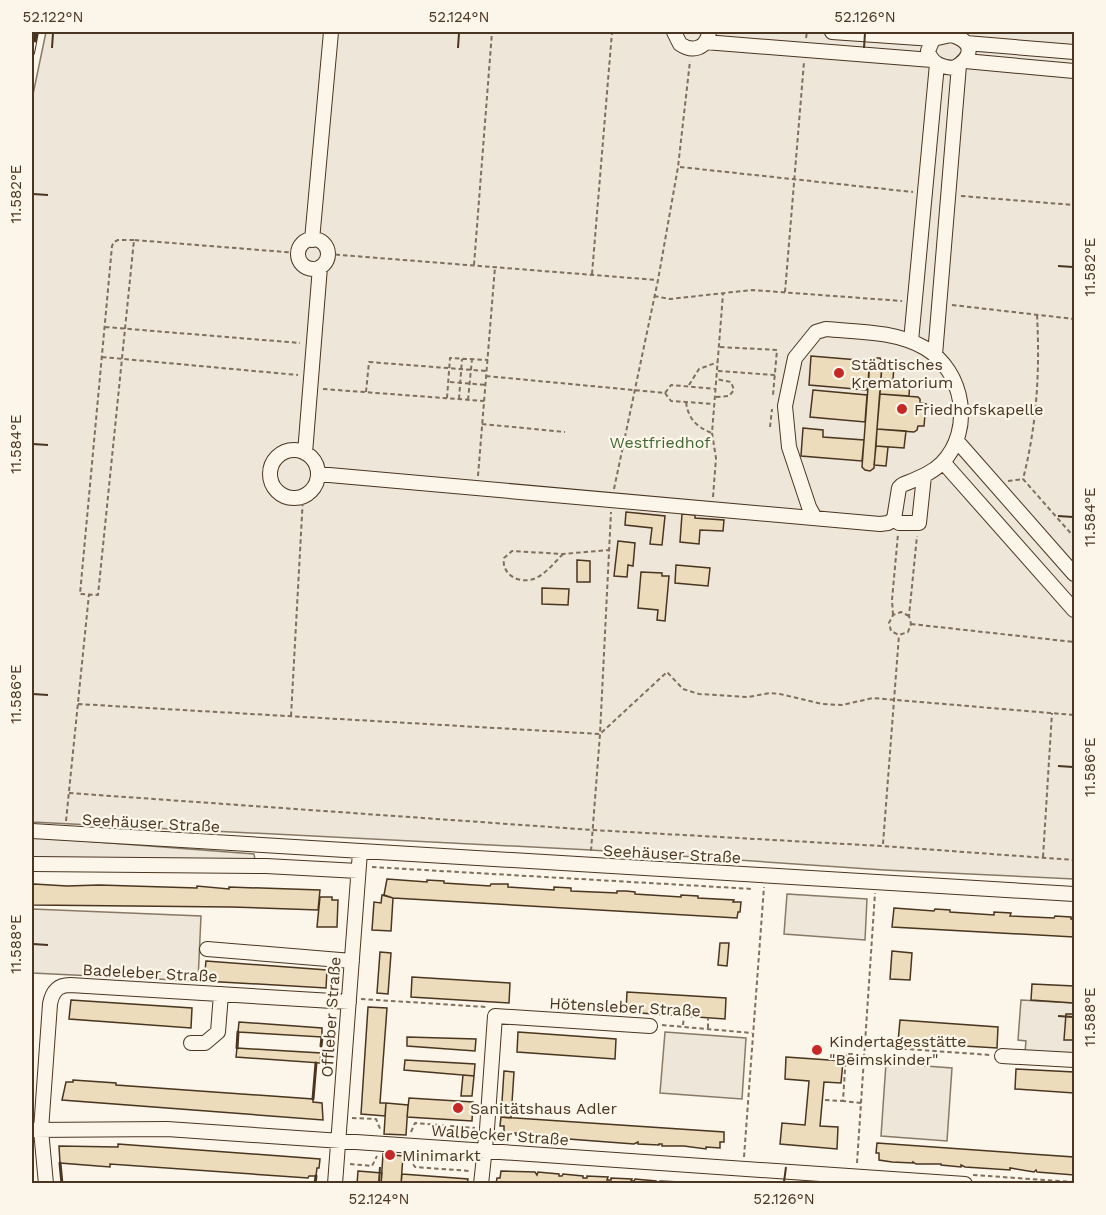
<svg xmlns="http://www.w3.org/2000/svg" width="1106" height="1215" viewBox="0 0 1106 1215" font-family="'Work Sans',sans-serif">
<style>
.green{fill:#ede6d9;stroke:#887966;stroke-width:1.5}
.building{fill:#ecdcbc;stroke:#4a3520;stroke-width:1.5}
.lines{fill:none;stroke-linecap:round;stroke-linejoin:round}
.minor-casing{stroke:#4a3520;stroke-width:16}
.path{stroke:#7f6f5c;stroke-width:2;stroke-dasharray:4.5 3;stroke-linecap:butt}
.minor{stroke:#fbf6e9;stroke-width:14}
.rail-casing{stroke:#4a3520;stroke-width:6}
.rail{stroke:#fbf6e9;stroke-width:4;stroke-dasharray:11;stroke-linecap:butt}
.wall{stroke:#4a3520;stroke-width:3}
.ticks{fill:none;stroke:#4a3520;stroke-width:2}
.poi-dot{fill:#c62828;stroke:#fbf6e9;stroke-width:2}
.labels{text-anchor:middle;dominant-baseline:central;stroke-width:4.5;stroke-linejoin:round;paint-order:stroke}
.poi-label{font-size:16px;fill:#4a3520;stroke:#fbf6e9;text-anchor:start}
.park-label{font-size:16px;fill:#436837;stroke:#fbf6e9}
.street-label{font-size:16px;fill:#4a3520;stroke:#fbf6e9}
.neatline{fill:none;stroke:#4a3520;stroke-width:2}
.ticks-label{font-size:15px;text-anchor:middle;fill:#4a3520}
</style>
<rect width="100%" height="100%" fill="#fbf6e9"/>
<!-- green -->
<path class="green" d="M46,32H1074V879L884,870L591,850L32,822V99Z
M32,837L254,854L255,860H32Z
M787,894L867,899L865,940L784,934Z
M32,909L201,916L198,981L32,973Z
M1021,1000L1074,1003V1055L1025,1052L1026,1041L1018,1040Z
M665,1032L746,1038L742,1099L660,1093Z
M886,1063L952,1068L947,1141L881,1136Z"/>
<!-- building -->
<path class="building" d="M811,356L870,361L867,390L809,385Z
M873,358H880L882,363L874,468L870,471L865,470L862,467L870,361Z
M882,363L894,364L893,380L881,379Z
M881,379L910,381L909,396L880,394Z
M813,390L867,395L865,422L810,417Z
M880,394L918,397L920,399V403L926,404L924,426H918L917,430L914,432L877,429Z
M803,428L823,430V437L864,440L862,461L801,456Z
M877,429L906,431L904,448L876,446Z
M876,446L888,447L886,466L874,465Z
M626,512L665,516L662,545L650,544L652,528L625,525Z
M682,514L695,515V518L724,520L723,531L700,530L699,544L680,542Z
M618,541L635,543L633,566L628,565L627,577L614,576Z
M577,560L590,561V582H577Z
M676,565L710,568L708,586L675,583Z
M641,572L662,573V576H669L665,621L657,620L658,610L638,608Z
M542,588L569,589L568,605L542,604Z
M387,879L427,882V880L444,881V883L490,886L491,884H508V887L554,890V887L571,888V891L617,893V891H626L635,892V894L681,897V895L698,896V898L734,900L733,902H741L740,912H738L737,918L393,898L384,895Z
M34,884L67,886L99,885L197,888V886L229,889V887L320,890L318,910L231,907L32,905V886Z
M382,895L393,898L391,931L372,930L374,902L381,903Z
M320,897H332V900H338L337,927H317Z
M894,908L934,911L935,909L950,910V912L994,915V912L1011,913L1010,916L1054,918L1055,916L1071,917V919H1074V937L892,927Z
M720,943H729L727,966L718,965Z
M892,951L912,953L910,980L890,979Z
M380,952L391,953L388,994L377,993Z
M206,961L327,970L326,988L204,981Z
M412,977L510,983L509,1003L411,997Z
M1032,984L1074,986V1003L1031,1000Z
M627,992L726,998L725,1019L626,1012Z
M71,1000L192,1008L191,1028L69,1019Z
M368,1007L387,1008L380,1103H386L385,1116L361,1114Z
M1066,1014H1074V1040H1064Z
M900,1020L998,1027L997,1048L898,1042Z
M239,1022L322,1028V1037L238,1032Z
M518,1032L616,1039L615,1059L517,1052Z
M407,1037L476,1039L475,1051L407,1046Z
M237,1048L321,1053L320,1063L236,1057Z
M786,1057L843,1061L841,1083L824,1082L820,1126L838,1127L837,1149L780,1144L782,1123L805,1125L809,1081L785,1079Z
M405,1060L475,1064L474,1076L404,1070Z
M1016,1069L1074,1072V1093L1015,1089Z
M504,1071L514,1072L511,1118L501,1117Z
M463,1075L474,1076L472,1096H461Z
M73,1080L116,1083V1085L313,1099V1102L322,1103L323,1120L62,1100L66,1082H73Z
M409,1098L473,1102L472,1121L407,1117Z
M386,1103L408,1105L406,1135L384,1134Z
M501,1117L724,1132V1142H720V1148L706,1147V1149L684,1146H662V1144H659V1145L638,1144V1142L634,1144L516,1135V1133H504V1126H500Z
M877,1143L1074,1157V1175L1037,1172L1036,1170L1034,1172L1010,1168V1170L965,1167L961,1165V1167L941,1165V1164H916L913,1162V1163L892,1162L879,1160V1153H876Z
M118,1144L320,1159L319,1168H317L316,1176H309L308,1178L110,1164V1167L60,1163L59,1146L118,1147Z
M383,1154L403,1156L401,1184H381Z
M358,1171L382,1173L381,1184H357Z
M501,1171L535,1172L537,1175L538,1172L559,1174V1176H562L563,1174L583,1176V1178H587V1176L608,1177L607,1180H611V1178L632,1179L631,1181H634L635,1179L656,1181V1183H659L660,1181L680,1182V1184H496L497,1178H500Z
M402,1174L468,1179L467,1184H401Z"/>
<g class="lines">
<!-- minor casing -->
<g class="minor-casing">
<path id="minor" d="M674,32L680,44C693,53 707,48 709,32
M832,32L933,39
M951,35C974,41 974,57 954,68C941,67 932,64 928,51L933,39Z
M705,42L932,60
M966,43L1074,52
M965,61L1074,71
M298 254a15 15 0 1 1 30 0a15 15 0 1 1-30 0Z
M312,240L331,32
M911,341L937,64
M935,355L959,65
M957,441L1074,574
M270 474a24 24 0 1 1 48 0a24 24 0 1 1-48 0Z
M305,453L320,267
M943,462L1074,610
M318,474L880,524L888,523L894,519
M815,518L809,507L789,447L785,406L795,358L816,332L826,329C859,332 895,331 925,348C964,371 974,430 942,463C931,474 916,479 902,485L899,488L894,519L899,523H919L924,476
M32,831L1074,894
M32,864L266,866L358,871
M207,949L352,961
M191,1043H205L218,1032L221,994
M1002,1056L1074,1060
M32,1130L167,1129L965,1184
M46,1184L41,1130L50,1004C52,993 57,985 70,985L349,1002
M335,1184L360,852
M481,1184L487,1129L495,1016L650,1026"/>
</g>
<!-- path -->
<path class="path" d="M806,38L807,32
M680,167L913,192
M961,196L1074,205
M134,240H118L114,242L112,246L80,594L98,595L134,240L298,253
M328,254L657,280
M474,265L492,32
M592,274L612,32
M785,292L804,62
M654,296L670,299L752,290L902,301
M952,305L1074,319
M1037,315C1040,370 1037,425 1023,479L1074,537
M105,327L300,343
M720,347L777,350L773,395
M102,357L298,375
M718,371L775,375
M486,376L665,393L671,385L716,389
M450,382L486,385
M689,385L699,369L718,362
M323,389L484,401
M366,392L369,362L486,371
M665,393L671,401L715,404
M716,397L729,396L734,390L731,382L716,379
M447,398L450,358L488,360
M459,399L462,359
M468,400L472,359
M686,402C688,418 696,427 712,433
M482,424L565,432
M770,427L772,409
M478,476L495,267
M1008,481L1023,479
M614,489L658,280L678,167L690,61
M713,497L716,458L712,433L723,294
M563,554C555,562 547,572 538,577C522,586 501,576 504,558L512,551L563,554L609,550
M893,615L892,600L898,534
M909,616L901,612L893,615L889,623L891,631L899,635L908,632L911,624L909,616L917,536
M911,624L1074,642
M78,704L600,734L667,672L683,689L699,694L748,697L770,693L780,694L822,704L842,705L873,698L1074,715
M291,716L303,497
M69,793L593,830L882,846L1074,860
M66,821L89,594
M883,844L899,635
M591,851L600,734L611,512
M1043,857L1052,713
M372,867L753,889
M361,999L487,1007
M662,1025L752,1033
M683,1025L684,1016
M708,1028V1018
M865,1046L990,1055
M825,1100L843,1101
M861,1103L843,1101L846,1054H854L864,1061
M352,1118L376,1119L381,1131
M411,1132L415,1123L475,1128
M744,1157L764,887
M409,1158L415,1167L470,1171
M857,1163L875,893
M350,1164L372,1166L377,1156
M973,1175L1074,1182"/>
<!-- minor -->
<use href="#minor" class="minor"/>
<!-- rail casing -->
<g class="rail-casing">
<path id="rail" d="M32,53L36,32"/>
</g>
<!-- rail -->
<use href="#rail" class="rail"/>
<!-- wall -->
<path class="wall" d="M321,1046L322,1037
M237,1048L238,1032
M313,1099L316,1063
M60,1163L62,1184
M315,1184L316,1176"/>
</g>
<!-- ticks -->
<path class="ticks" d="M52,48L53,33M458,48L459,33M864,48L865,33M33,194L48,195M1058,266L1073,267M33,444L48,445M1058,516L1073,517M33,694L48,695M1058,766L1073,767M33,944L48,945M1058,1016L1073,1017M379,1182L380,1167M784,1182L786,1167"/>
<!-- markers -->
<g class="poi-dot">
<circle cx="839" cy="373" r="6"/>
<circle cx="902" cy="409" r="6"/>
<circle cx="817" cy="1050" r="6"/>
<circle cx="458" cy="1108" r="6"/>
<circle cx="390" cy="1155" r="6"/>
</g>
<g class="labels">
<!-- poi labels -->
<g class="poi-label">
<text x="851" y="364">Städtisches<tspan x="851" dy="18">Krematorium</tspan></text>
<text x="914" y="409">Friedhofskapelle</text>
<text x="829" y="1041">Kindertagesstätte<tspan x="829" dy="18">"Beimskinder"</tspan></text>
<text x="470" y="1108">Sanitätshaus Adler</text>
<text x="402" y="1155">Minimarkt</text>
</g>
<!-- park labels -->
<g class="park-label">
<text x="660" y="442">Westfriedhof</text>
</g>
<!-- street labels -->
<g class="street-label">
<text transform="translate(151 823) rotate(3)">Seehäuser Straße</text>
<text transform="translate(672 854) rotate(3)">Seehäuser Straße</text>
<text transform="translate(150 973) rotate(3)">Badeleber Straße</text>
<text transform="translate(625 1007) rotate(3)">Hötensleber Straße</text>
<text transform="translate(331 1017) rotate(-86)">Offleber Straße</text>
<text transform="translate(500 1135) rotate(4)">Walbecker Straße</text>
</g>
</g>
<!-- border -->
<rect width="1106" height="1215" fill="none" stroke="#fbf6e9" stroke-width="66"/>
<rect x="33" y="33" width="1040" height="1149" class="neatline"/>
<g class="ticks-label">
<text x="53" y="22">52.122°N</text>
<text x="459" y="22">52.124°N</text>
<text x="865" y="22">52.126°N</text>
<text transform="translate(16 194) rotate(-90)" y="5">11.582°E</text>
<text transform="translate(1090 267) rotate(-90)" y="5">11.582°E</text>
<text transform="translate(16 444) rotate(-90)" y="5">11.584°E</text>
<text transform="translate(1090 517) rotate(-90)" y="5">11.584°E</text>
<text transform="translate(16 694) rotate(-90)" y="5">11.586°E</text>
<text transform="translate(1090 767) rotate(-90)" y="5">11.586°E</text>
<text transform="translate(16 944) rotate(-90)" y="5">11.588°E</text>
<text transform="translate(1090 1017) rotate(-90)" y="5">11.588°E</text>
<text x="379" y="1204">52.124°N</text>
<text x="784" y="1204">52.126°N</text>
</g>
</svg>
